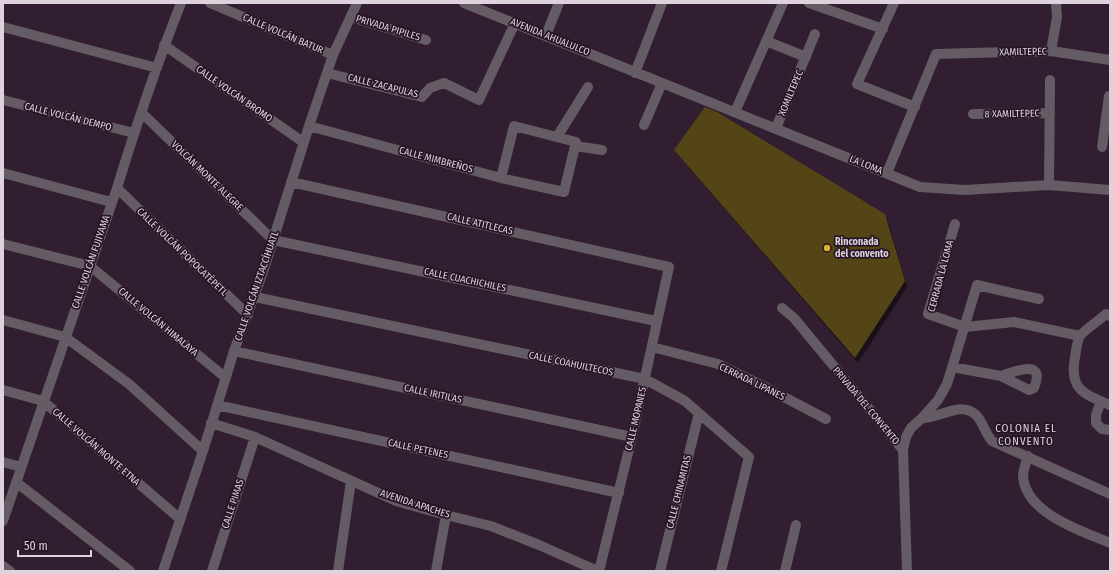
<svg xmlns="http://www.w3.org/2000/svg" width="1113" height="574" viewBox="0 0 1113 574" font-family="'Fira Sans Condensed',sans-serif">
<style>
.shadow{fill:#0007}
.building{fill:#544516}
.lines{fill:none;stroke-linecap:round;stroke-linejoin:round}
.minor{stroke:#655b64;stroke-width:10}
.poi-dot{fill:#dbb233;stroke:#271526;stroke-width:1.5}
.labels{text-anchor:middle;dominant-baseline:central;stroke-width:3.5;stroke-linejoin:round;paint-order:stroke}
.street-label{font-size:10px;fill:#ded2dd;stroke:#271526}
.poi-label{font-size:10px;font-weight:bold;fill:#ded2dd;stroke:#271526;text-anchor:start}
.neighbourhood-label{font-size:11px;letter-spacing:1px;fill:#ded2dd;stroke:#271526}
</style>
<rect width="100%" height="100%" fill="#311e30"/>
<!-- shadow -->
<path class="shadow" d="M676,150L884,215L888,221L907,287L858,363L679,156Z"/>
<!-- building -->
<path class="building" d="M705,107L717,112L885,214L905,281L855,358L674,150Z"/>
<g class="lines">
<!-- minor -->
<path class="minor" d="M210,3L333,55
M464,3L920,187L965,190L1049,185L1110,190
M809,3L883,29
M894,3L857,84L915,107
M351,17L426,40
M3,27L157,68
M546,35L559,3
M766,41L806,57
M164,45L303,142
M1051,51L1057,17L1056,3
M327,73L422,97L430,88L444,83L479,100L515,23
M635,73L662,3
M3,100L134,133
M735,112L783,3
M142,113L273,240L656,321
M973,114L1050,113
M644,125L662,83
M309,126L501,178L564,192L576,142L514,126L501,178
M776,128L815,34
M557,137L588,87
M575,146L602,150
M1102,147L1109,96
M3,173L111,202
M887,173L936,54L1051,51L1110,60
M291,182L669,267L632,437L599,571
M1049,185L1050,80
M117,188L248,315
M955,224L928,314L965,327L1014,322L1080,336
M3,244L90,266L226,378
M255,297L645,379L685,401L749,457L721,571
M782,308L794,318L903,450L907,571
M1110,316L1106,314C1101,319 1083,331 1080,336C1077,341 1076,351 1075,357C1069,389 1083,394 1110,405
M3,320L65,337L129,384L203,451
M652,347L718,364L761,385L826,419
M234,351L632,437
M952,367L1001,376L1029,390L1034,388C1046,358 1016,371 1001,376
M3,390L43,401L180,519
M1101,401L1096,415V423L1102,429L1110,430
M217,405L619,493
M922,418C940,419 960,400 976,415C983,422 985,433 992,441L1110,494
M211,423L255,437L396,501L446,515L491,526L539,545L598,571
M903,450L906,437L911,428L922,418L938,400L947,384L977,285L1039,299
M1028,456C1026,462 1024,469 1023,474C1023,513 1082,531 1110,543
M3,462L21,467
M16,482L130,571
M3,521L117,188C136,126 157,64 181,3
M3,566L10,571
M163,571L203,451L234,351L264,269L309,126L333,55L357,3
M212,571L255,437
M338,571L351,481
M436,571L446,515
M660,571L699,413
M785,571L796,525"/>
</g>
<!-- markers -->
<circle class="poi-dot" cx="827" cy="248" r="4"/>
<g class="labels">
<!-- street labels -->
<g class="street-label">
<text transform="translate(388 28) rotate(17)">PRIVADA PIPILES</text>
<text transform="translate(283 34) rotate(23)">CALLE VOLCÁN BATUR</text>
<text transform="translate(550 37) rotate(22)">AVENIDA AHUALULCO</text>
<text transform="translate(1023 52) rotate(-1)">XAMILTEPEC</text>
<text transform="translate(383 86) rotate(14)">CALLE ZACAPULAS</text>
<text transform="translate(791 93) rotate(-67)">XOMILTEPEC</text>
<text transform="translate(234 94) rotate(35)">CALLE VOLCÁN BROMO</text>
<text transform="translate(1012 114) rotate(-1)">8 XAMILTEPEC</text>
<text transform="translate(68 117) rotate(14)">CALLE VOLCÁN DEMPO</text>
<text transform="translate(436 160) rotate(15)">CALLE MIMBREÑOS</text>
<text transform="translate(866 165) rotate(22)">LA LOMA</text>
<text transform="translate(207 176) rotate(44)">VOLCÁN MONTE ALEGRE</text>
<text transform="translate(480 224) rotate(13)">CALLE ATITLECAS</text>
<text transform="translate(182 252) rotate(44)">CALLE VOLCÁN POPOCATÉPETL</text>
<text transform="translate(91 262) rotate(-71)">CALLE VOLCÁN FUJIYAMA</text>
<text transform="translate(941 276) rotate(-75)">CERRADA LA LOMA</text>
<text transform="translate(465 280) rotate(12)">CALLE CUACHICHILES</text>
<text transform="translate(257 286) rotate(-71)">CALLE VOLCÁN IZTACCÍHUATL</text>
<text transform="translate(158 322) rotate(40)">CALLE VOLCÁN HIMALAYA</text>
<text transform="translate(571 364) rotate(12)">CALLE COAHUILTECOS</text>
<text transform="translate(752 382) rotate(26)">CERRADA LIPANES</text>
<text transform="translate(433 394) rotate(12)">CALLE IRITILAS</text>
<text transform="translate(866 406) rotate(50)">PRIVADA DEL CONVENTO</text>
<text transform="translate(636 419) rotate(-77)">CALLE MOPANES</text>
<text transform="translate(96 447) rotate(41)">CALLE VOLCÁN MONTE ETNA</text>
<text transform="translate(418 449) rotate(12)">CALLE PETENES</text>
<text transform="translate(679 492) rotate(-76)">CALLE CHINAMITAS</text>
<text transform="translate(233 504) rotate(-72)">CALLE PIMAS</text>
<text transform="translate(415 504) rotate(18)">AVENIDA APACHES</text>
</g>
<!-- poi labels -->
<g class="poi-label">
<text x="835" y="242">Rinconada<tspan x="835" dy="12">del convento</tspan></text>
</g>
<!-- neighbourhood labels -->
<g class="neighbourhood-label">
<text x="1026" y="428">COLONIA EL<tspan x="1026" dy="13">CONVENTO</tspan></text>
</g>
</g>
<!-- border -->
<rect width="1113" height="574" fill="none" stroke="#ded2dd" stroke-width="8"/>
<!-- scale -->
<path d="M18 550v6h73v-6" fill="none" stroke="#ded2dd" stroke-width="2"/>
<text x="24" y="550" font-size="12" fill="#ded2dd" stroke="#271526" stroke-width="3" paint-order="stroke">50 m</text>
</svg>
